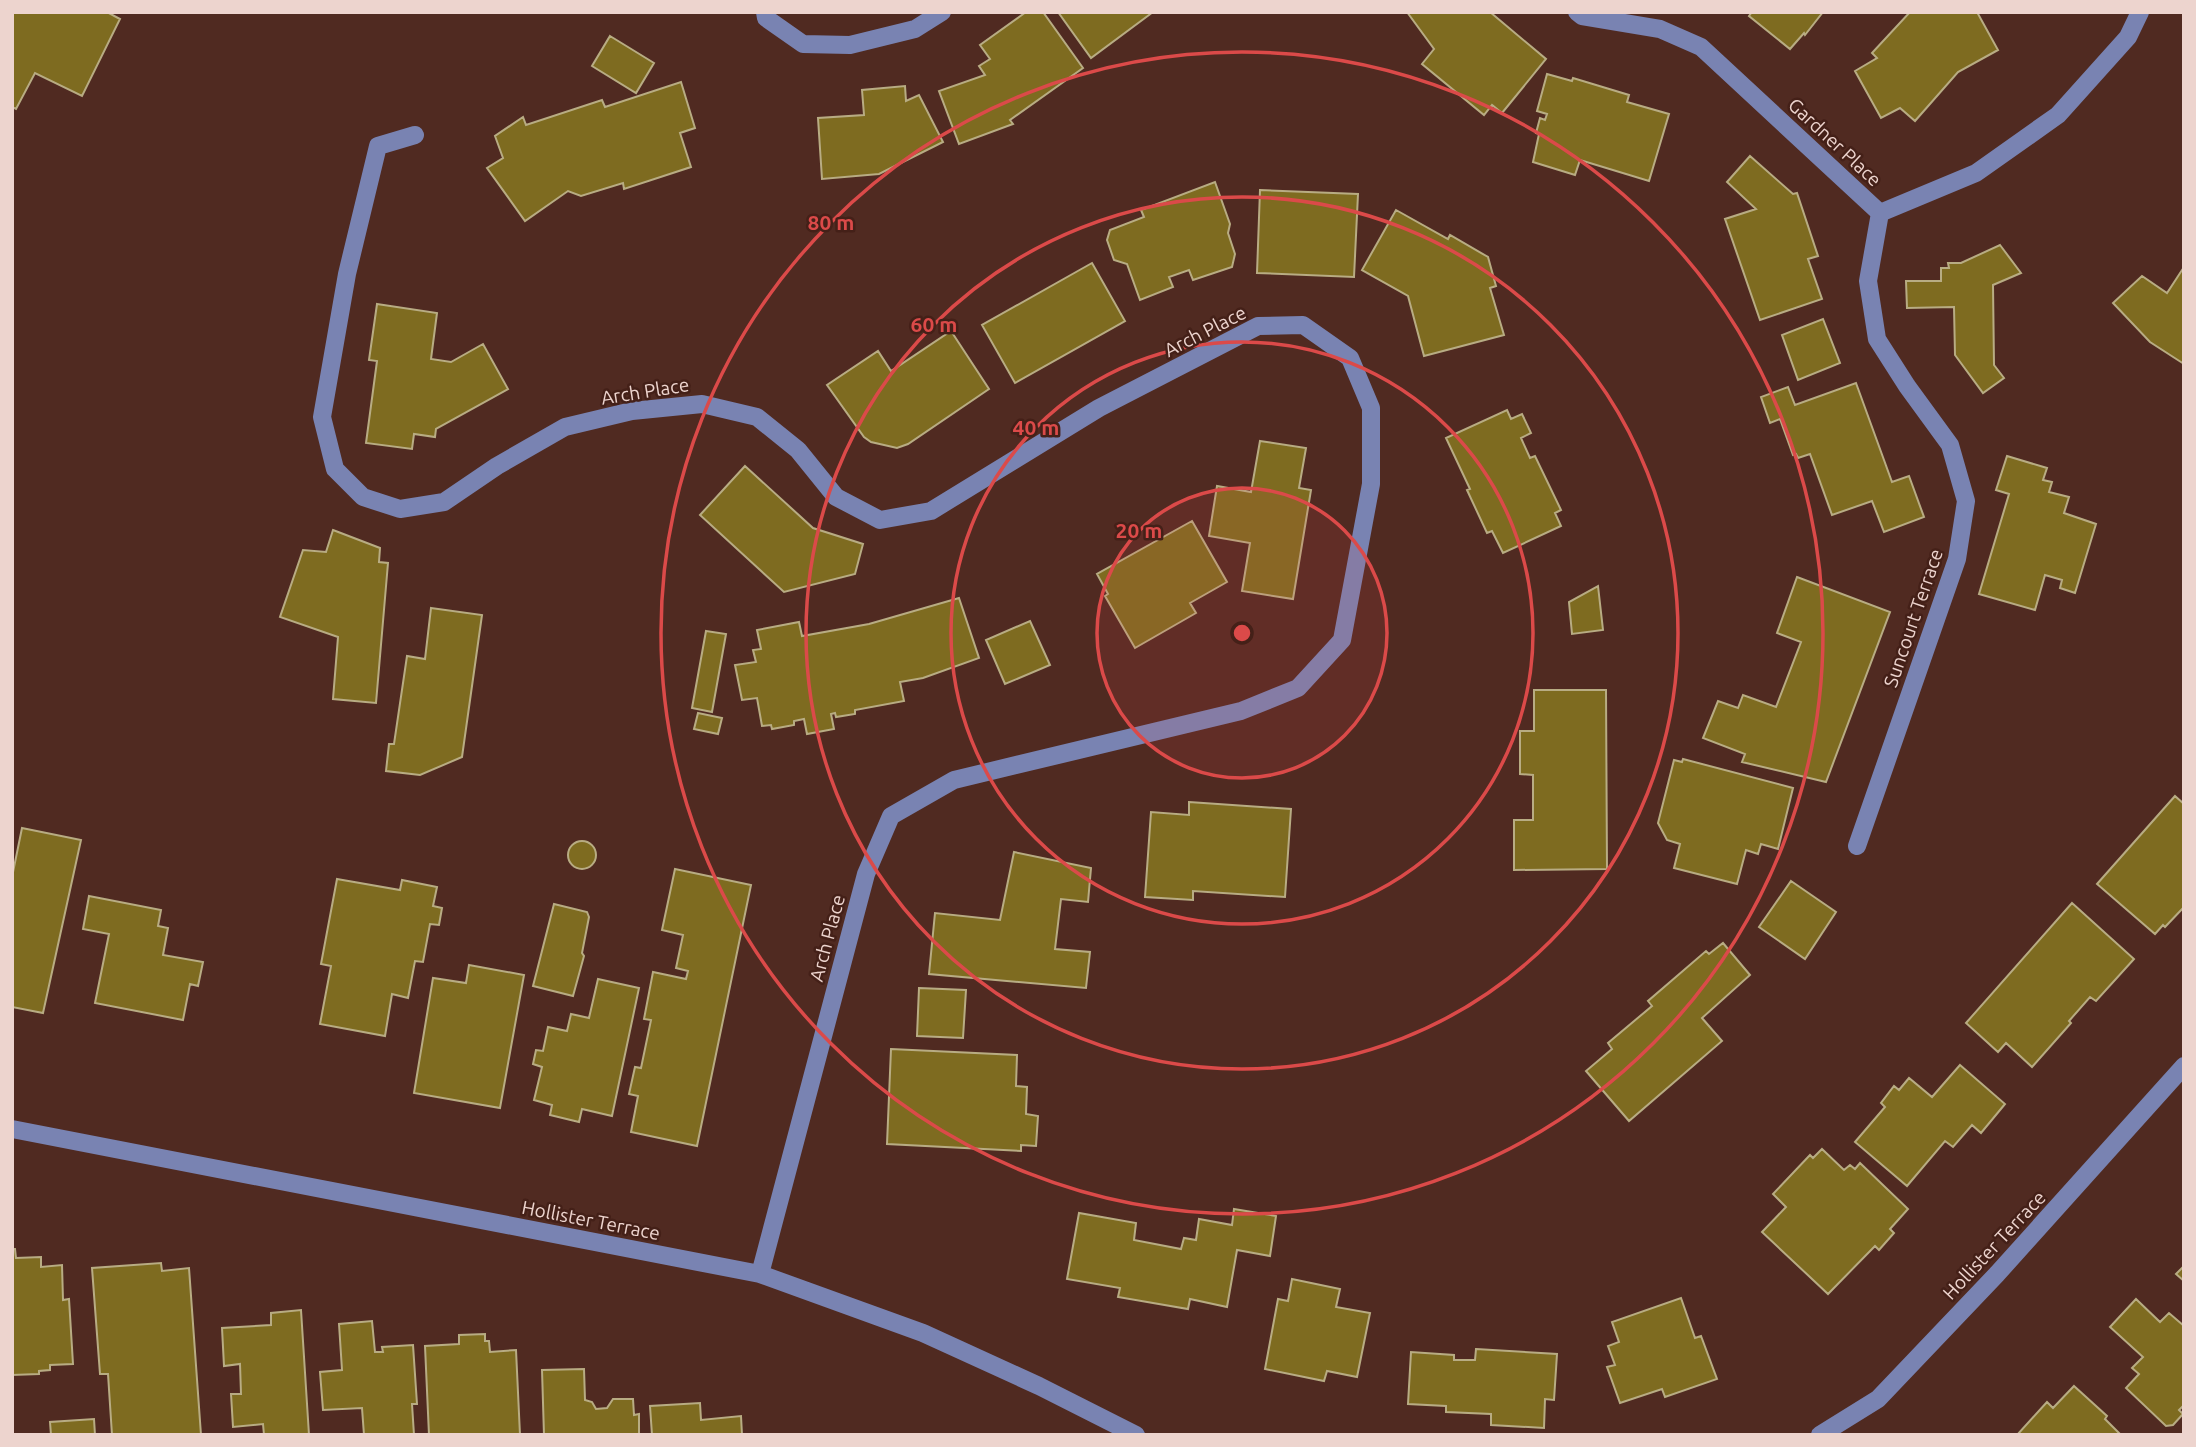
<svg xmlns="http://www.w3.org/2000/svg" width="2196" height="1447" viewBox="0 0 2196 1447" font-family="Ubuntu,sans-serif">
<style>
.building{fill:#7e6b20;stroke:#b8ac83;stroke-width:2}
.lines{fill:none;stroke-linecap:round;stroke-linejoin:round}
.minor{stroke:#7983b2;stroke-width:18}
.ring{fill:none;stroke:#db4a49;stroke-width:3.5}
.labels{text-anchor:middle;dominant-baseline:central;stroke-width:5;stroke-linejoin:round;paint-order:stroke}
.street-label{font-size:19px;fill:#edd4ce;stroke:#442018}
.centre{fill:#db4a49;stroke:#442018;stroke-width:3.5}
.ring-label{font-size:21px;text-anchor:middle;font-weight:bold;fill:#db4a49;stroke:#442018;stroke-width:5;stroke-linejoin:round;paint-order:stroke}
</style>
<rect width="100%" height="100%" fill="#502a21"/>
<!-- building -->
<path class="building" d="M12,12H107L120,19L82,96L35,73L16,109L12,107Z
M1026,12H1043L1083,68L1010,120L1013,124L959,144L939,91L985,75L979,66L990,59L980,45Z
M1058,12H1153L1091,58Z
M1407,12H1490L1546,59L1502,113L1492,105L1484,115L1422,64L1434,49Z
M1752,12H1823L1805,35L1804,33L1790,49L1749,16Z
M1910,12H1977L1998,50L1958,72L1915,121L1900,108L1881,118L1855,71L1877,58L1872,53Z
M610,36L654,63L636,93L592,66Z
M1547,74L1572,81L1573,78L1629,95L1627,102L1669,114L1649,181L1580,160L1575,175L1533,162L1539,134L1536,133L1540,118L1545,120L1547,114L1537,111Z
M681,82L695,128L680,133L691,167L624,189L623,183L581,196L568,191L525,221L487,168L503,158L495,136L523,117L526,125L602,100L605,107Z
M905,86L906,101L919,95L943,142L879,174L822,179L818,118L864,115L862,90Z
M1750,156L1793,194L1797,193L1818,256L1808,259L1822,299L1760,320L1725,219L1756,209L1727,182Z
M1215,182L1230,224L1228,233L1235,254L1232,267L1193,280L1189,270L1169,277L1173,287L1140,300L1127,264L1114,260L1107,240L1110,230L1144,217L1141,210Z
M1260,190L1358,194L1354,277L1257,273Z
M1396,210L1448,239L1450,235L1488,257L1496,286L1490,288L1504,335L1424,356L1408,296L1362,270Z
M2000,245L2021,273L1993,285L1994,365L2004,378L1983,393L1955,355L1954,307L1907,308L1906,281H1941V268H1949L1948,263H1961Z
M1092,263L1125,321L1015,383L982,325Z
M2184,267V364L2150,342L2113,303L2142,276L2167,293Z
M377,304L437,313L431,359L451,362L483,344L508,389L436,429L435,437L414,434L412,449L366,443L377,361L369,360Z
M1823,319L1840,363L1798,380L1782,335Z
M951,331L989,389L908,444L897,448L871,442L864,437L827,385L878,351L891,371Z
M1856,383L1892,482L1909,476L1924,517L1884,532L1872,501L1832,515L1810,454L1798,458L1796,454L1793,455L1780,419L1770,423L1761,397L1788,387L1795,405Z
M1507,410L1511,419L1522,414L1531,433L1521,438L1530,458L1535,456L1561,510L1555,513L1561,526L1503,553L1492,531L1487,533L1467,490L1470,489L1446,438Z
M1260,441L1306,448L1299,488L1311,490L1293,599L1242,591L1250,543L1209,536L1217,486L1251,492Z
M2007,456L2047,468L2043,480L2052,482L2049,492L2069,497L2064,513L2096,524L2075,593L2060,588L2062,580L2045,575L2035,610L1979,594L2009,494L1996,490Z
M745,466L813,528L863,544L855,574L784,592L700,515Z
M1192,521L1227,582L1190,603L1196,613L1135,648L1105,596L1108,594L1097,574Z
M333,530L380,548L379,562L388,563L376,703L333,699L338,637L280,617L303,550L326,552Z
M1797,577L1890,612L1826,782L1742,762L1745,754L1703,738L1718,701L1738,708L1743,695L1776,707L1801,642L1777,633Z
M1598,586L1603,630L1572,634L1569,602Z
M959,598L979,658L923,678L900,682L904,701L855,710V714L836,717L835,713L831,714L834,729L807,734L804,719L794,721V725L772,729L771,725L762,726L757,698L742,700L735,665L756,662L753,650L761,649L757,630L799,622L802,636L869,624Z
M431,608L482,615L462,757L420,775L386,771L389,744H394L407,656L425,659Z
M1030,621L1050,665L1005,684L986,640Z
M706,631L726,634L712,712L692,708Z
M1534,690H1606L1607,869L1514,870V820H1533V775L1520,774V731H1534Z
M698,713L722,718L718,734L694,729Z
M1683,759L1793,788L1778,849L1761,844L1758,854L1746,850L1737,884L1674,868L1680,844L1667,840L1658,823L1674,760L1682,762Z
M2175,796L2184,804V907L2165,927L2163,925L2155,934L2097,884Z
M1189,802L1291,809L1285,897L1193,891V900L1145,897L1151,812L1189,815Z
M22,828L81,840L43,1013L12,1007V877Z
M568 855a14 14 0 1 1 28 0a14 14 0 1 1-28 0Z
M1014,852L1091,868L1088,902L1061,899L1055,949L1090,952L1086,988L929,974L935,913L1000,920Z
M675,869L751,885L697,1146L631,1132L638,1096L629,1094L635,1067L641,1068L651,1020L644,1019L653,972L686,979L688,971L676,968L683,935L662,930Z
M337,879L400,890L402,880L437,887L433,906L442,908L439,925L430,924L423,962L415,961L408,998L392,994L385,1036L320,1024L331,966L321,964Z
M1791,881L1836,912L1805,959L1759,927Z
M89,896L161,910L158,926L168,928L163,955L203,962L198,986L190,984L183,1020L95,1003L109,934L83,929Z
M2072,903L2134,959L2096,1001L2090,997L2069,1021L2071,1023L2032,1067L2006,1043L1998,1052L1966,1023Z
M554,904L587,912L589,917L582,953L584,956L573,996L533,986Z
M1723,943L1750,975L1702,1018L1722,1041L1629,1121L1586,1071L1612,1049L1608,1043L1652,1006L1648,1001L1706,951L1709,954Z
M469,965L524,975L500,1108L414,1093L433,978L466,983Z
M598,979L639,988L612,1116L582,1109L579,1122L550,1115L552,1105L534,1100L542,1067L533,1064L536,1050L543,1051L548,1027L567,1031L571,1014L589,1018Z
M919,988L966,990L963,1038L917,1036Z
M891,1049L1017,1055L1016,1086L1027,1087L1026,1114L1038,1116L1036,1146L1021,1145V1151L887,1144Z
M1960,1065L2005,1104L1981,1133L1972,1125L1953,1147L1945,1141L1907,1186L1855,1142L1885,1107L1881,1103L1894,1086L1899,1090L1909,1078L1932,1097Z
M1822,1149L1844,1170L1850,1165L1855,1169L1860,1163L1908,1209L1890,1229L1894,1233L1879,1250L1875,1246L1828,1294L1762,1232L1786,1207L1773,1194L1810,1155L1813,1158Z
M1234,1209L1276,1216L1270,1256L1237,1250L1227,1307L1190,1299L1188,1309L1118,1297L1120,1288L1067,1279L1079,1213L1136,1223L1134,1240L1181,1249L1184,1238L1196,1240L1199,1219L1232,1225Z
M12,1249H15L16,1258L41,1257V1267L62,1265L63,1300L69,1299L73,1364L50,1365V1370L39,1371V1374L12,1375Z
M161,1263L162,1271L189,1268L201,1435H112L108,1374H100L92,1268Z
M2184,1266V1281L2176,1274Z
M1292,1279L1340,1289L1336,1307L1370,1313L1357,1377L1327,1371L1324,1381L1265,1369L1278,1299L1288,1301Z
M1681,1298L1695,1338L1701,1336L1717,1379L1665,1397L1662,1389L1620,1403L1607,1367L1615,1365L1608,1346L1619,1342L1612,1322Z
M2136,1299L2160,1322L2169,1313L2184,1326V1405L2179,1410L2183,1414L2173,1425L2166,1426L2126,1388L2139,1374L2132,1368L2143,1357L2110,1327Z
M301,1310L309,1435H264L263,1424L233,1427L231,1394H241L240,1364L224,1366L222,1328L271,1325V1313Z
M372,1321L375,1352H383L382,1347L413,1345L417,1404H412L414,1435H364L362,1408L323,1410L320,1372L342,1370L339,1324Z
M485,1334V1341H489L490,1352L516,1350L520,1435H429L425,1346L459,1344V1335Z
M1476,1349L1557,1354L1554,1400L1545,1399L1544,1428L1491,1425V1414L1446,1412V1406L1408,1404L1411,1352L1454,1355V1360H1475Z
M584,1369L585,1400L592,1402L596,1409L607,1408L613,1399H633L634,1415L639,1414V1435H544L542,1370Z
M2074,1386L2107,1416L2105,1419L2121,1435H2017L2047,1402L2053,1408Z
M700,1403L701,1420L741,1416L742,1435H652L650,1406Z
M94,1419L95,1435H51L50,1422Z"/>
<g class="lines">
<!-- minor -->
<path class="minor" d="M765,12L766,18L803,44L850,45L915,29L942,12
M1577,12L1582,16L1660,29L1701,47L1880,213
M415,135L378,146L347,274L322,417L335,469L363,497L400,509L444,502L497,466L565,427L632,411L702,404L757,417L798,450L836,497L880,520L931,511L1099,408L1258,326L1303,325L1350,358L1371,408V484L1342,640L1298,688L1241,711L954,780L891,816L866,874L760,1274
M1880,213L1976,173L2058,115L2128,37L2140,12
M1857,846L1957,559L1966,501L1950,445L1907,386L1877,339L1868,281L1880,213
M12,1129L760,1274L923,1333L1039,1386L1136,1435
M1820,1435L1878,1399L1997,1274L2184,1066"/>
</g>
<!-- distance rings -->
<circle cx="1242" cy="633" r="145" fill="#db4a49" fill-opacity=".12"/>
<g class="ring">
<circle cx="1242" cy="633" r="145"/>
<circle cx="1242" cy="633" r="291"/>
<circle cx="1242" cy="633" r="436"/>
<circle cx="1242" cy="633" r="581"/>
</g>
<g class="labels">
<!-- street labels -->
<g class="street-label">
<text transform="translate(1835 142) rotate(43)">Gardner Place</text>
<text transform="translate(1205 331) rotate(-27)">Arch Place</text>
<text transform="translate(645 391) rotate(-9)">Arch Place</text>
<text transform="translate(1913 618) rotate(-71)">Suncourt Terrace</text>
<text transform="translate(827 938) rotate(-75)">Arch Place</text>
<text transform="translate(591 1220) rotate(11)">Hollister Terrace</text>
<text transform="translate(1994 1245) rotate(-47)">Hollister Terrace</text>
</g>
</g>
<circle cx="1242" cy="633" r="10" class="centre"/>
<g class="ring-label">
<text x="831" y="230">80 m</text>
<text x="934" y="332">60 m</text>
<text x="1036" y="435">40 m</text>
<text x="1139" y="538">20 m</text>
</g>
<!-- border -->
<rect width="2196" height="1447" fill="none" stroke="#edd4ce" stroke-width="28"/>
</svg>
